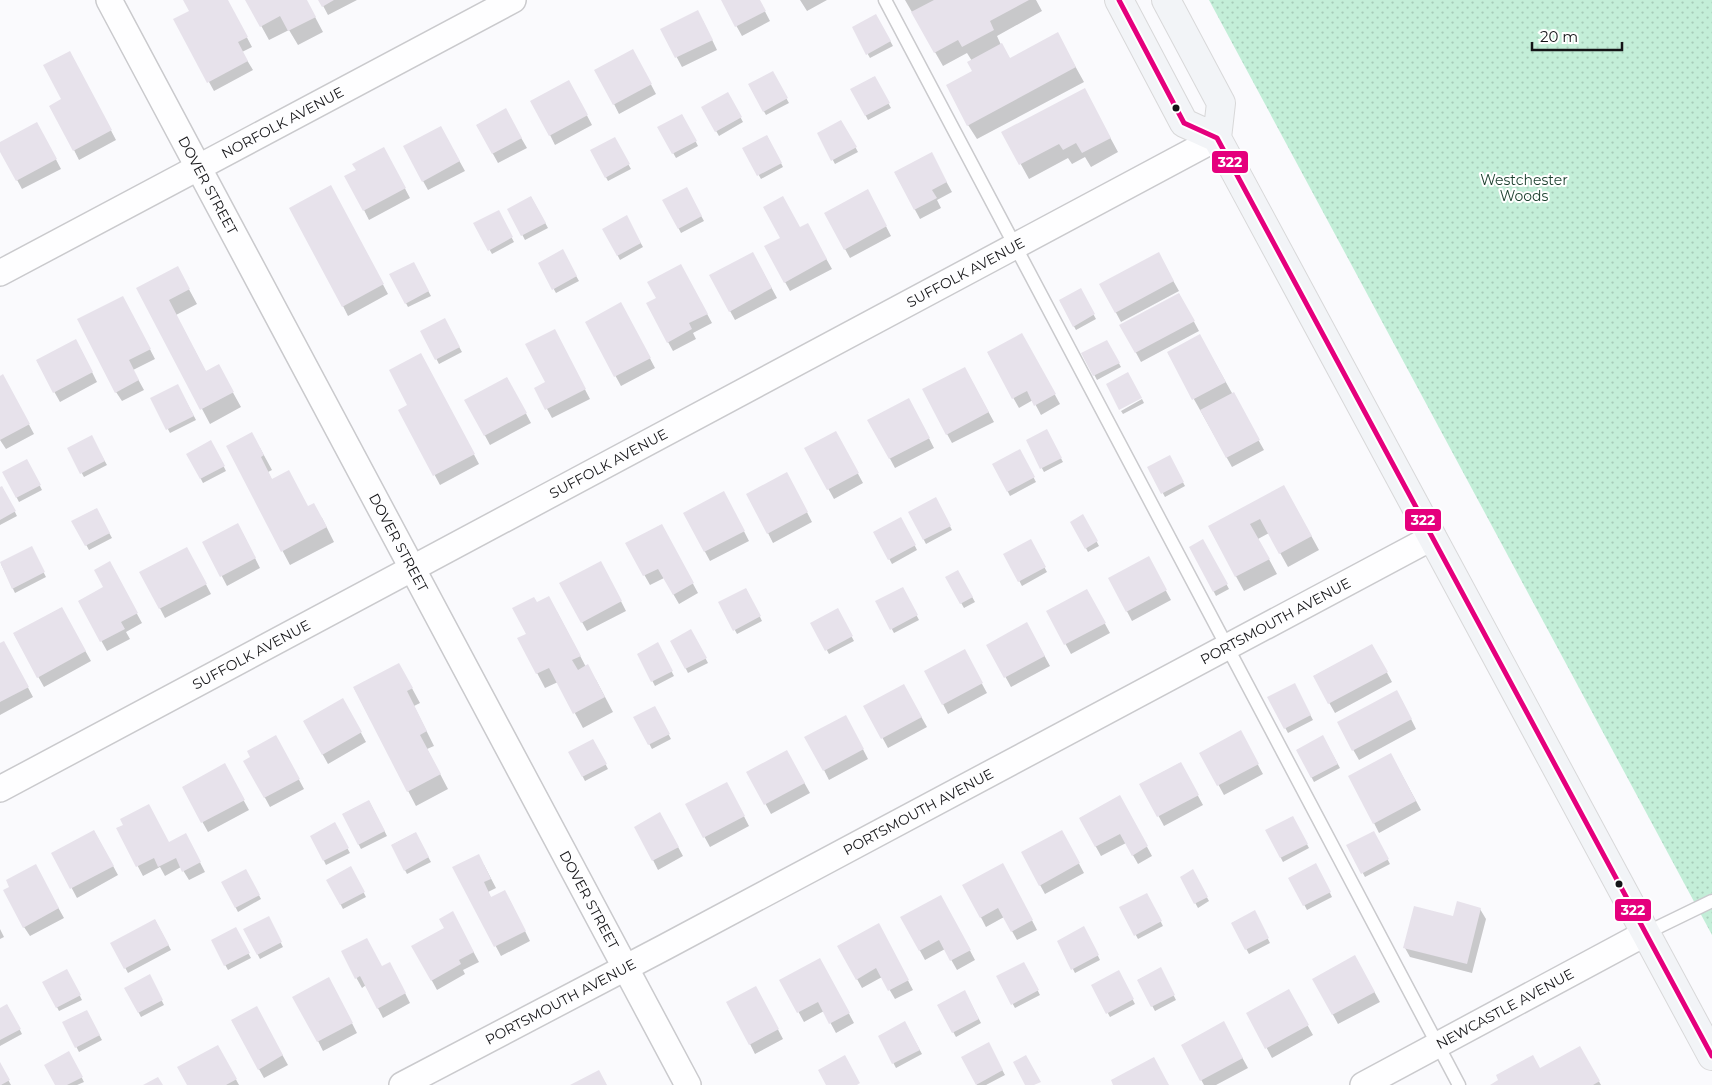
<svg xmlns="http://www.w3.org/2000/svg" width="1712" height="1085" viewBox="0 0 1712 1085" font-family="Montserrat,sans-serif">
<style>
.park{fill:url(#park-dots)}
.shadow{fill:#0003}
.building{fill:#e7e2eb}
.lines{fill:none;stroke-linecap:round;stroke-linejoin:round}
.lane-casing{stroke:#cacacd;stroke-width:15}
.street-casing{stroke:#cacacd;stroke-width:28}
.primary-casing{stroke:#d8d8d9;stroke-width:30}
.lane{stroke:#fefeff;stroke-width:12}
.street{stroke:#fefeff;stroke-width:25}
.primary{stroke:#f2f4f7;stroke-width:28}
.bus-1-casing{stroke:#fff;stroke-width:9}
.bus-1{stroke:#e5007d;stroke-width:5}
.bus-dot{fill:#141417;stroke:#fff;stroke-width:2}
.labels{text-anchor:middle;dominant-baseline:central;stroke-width:4;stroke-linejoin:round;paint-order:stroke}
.street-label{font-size:14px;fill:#141417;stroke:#fff}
.park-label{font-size:14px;fill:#1b3f2d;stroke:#fff}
.line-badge{stroke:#fff;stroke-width:2}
.badge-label{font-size:14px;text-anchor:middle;font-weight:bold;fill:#fff}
</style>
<defs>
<pattern id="park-dots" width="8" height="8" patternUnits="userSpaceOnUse" patternTransform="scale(1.25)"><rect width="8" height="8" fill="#c3eed8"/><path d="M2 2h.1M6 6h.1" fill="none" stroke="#a7cbb9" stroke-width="1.8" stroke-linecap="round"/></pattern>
</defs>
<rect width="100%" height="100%" fill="#fafafd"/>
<!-- park -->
<path class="park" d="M1209,0H1712V935Z"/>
<!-- shadow -->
<path class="shadow" d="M185,0H227L252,47L242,52L253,70L214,91L209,82L191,11Z
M247,0H306L323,32L298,45L289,30L269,40Z
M320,0H357L328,15Z
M722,0H759L770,21L742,36Z
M800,0H827L807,11Z
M905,0H1036L1042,11L997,36L1001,45L1010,59L1065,48L1084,82L977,139L968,125L973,71L972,61L967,53L943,66Z
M876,16L893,46L870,58L853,28Z
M703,21L717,50L682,67L662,30Z
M638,60L656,94L619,114L614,104Z
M75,62L116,140L79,160L74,150L63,100Z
M772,73L789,103L766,115L749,85Z
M874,77L891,108L868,120L852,89Z
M574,91L592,125L555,145L550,135Z
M728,94L743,122L719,136L703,108Z
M1092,104L1118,152L1091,167L1085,157L1072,164L1068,158L1029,179L1003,132Z
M505,110L527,148L498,163L477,125Z
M682,115L698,146L676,158L659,128Z
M841,121L858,152L835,164L819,134Z
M42,133L61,169L22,189L0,149V143Z
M767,136L783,167L761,179L744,149Z
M446,137L465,171L428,190L423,181Z
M614,139L631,169L608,181L592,151Z
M389,158L410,198L369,220L364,210Z
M936,163L952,192L937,200L941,208L920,219L895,173Z
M686,189L704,221L681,233L664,200Z
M336,196L388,294L348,316L343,306Z
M531,197L548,228L525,240L509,209Z
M873,201L891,236L850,258L845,249Z
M498,212L514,242L492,254L475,224Z
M626,217L643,247L620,260L604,229Z
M807,225L832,269L790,291L785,282L800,229Z
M562,251L579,281L556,293L539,263Z
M1158,254L1179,291L1121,322L1101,285Z
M413,263L431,296L408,307L391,275Z
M758,263L777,298L735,320L730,311Z
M686,275L712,323L693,333L696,339L673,351L668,342L658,298Z
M185,282L197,304L176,315L206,372L226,380L241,407L210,424L138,288Z
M1080,290L1096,319L1076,330L1060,301Z
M1179,294L1199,331L1141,362L1121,325Z
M128,307L155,359L133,370L144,390L122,401L116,392Z
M626,313L655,368L621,386L586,322Z
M444,320L462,352L439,364L422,331Z
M559,340L590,399L552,418L536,389L547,383Z
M1107,342L1121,367L1097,380L1083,354Z
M1027,344L1060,404L1041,415L1033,400L1019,408L988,353Z
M1205,345L1264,450L1232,467L1168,353Z
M81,350L97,382L60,402L37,361Z
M426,364L479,464L440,485L400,410L409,405Z
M0,378L8,385L34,434L6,449L0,440Z
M507,378L531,423L490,445L466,400Z
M970,378L994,422L952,443L947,434Z
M178,386L196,420L170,433L152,399Z
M1142,399L1144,403L1123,414L1121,411Z
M914,409L934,448L895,468L869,420Z
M1046,431L1063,462L1044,472L1027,441Z
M836,433L863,483L834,499L806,449Z
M91,437L107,465L84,477L68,449Z
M211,442L226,471L203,483L188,454Z
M227,446L260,448L272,470L268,472L272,480L322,518L334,542L290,565Z
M1019,451L1036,482L1010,496L994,464Z
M1169,457L1185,486L1165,497L1149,468Z
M27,461L42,490L19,502L4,473Z
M792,483L812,522L773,543L768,533Z
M2,487L17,516L0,525V488Z
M935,499L952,530L926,544L910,513Z
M1292,501L1319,550L1288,567L1269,533L1258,539L1277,574L1244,591L1209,527Z
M729,502L749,541L710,561L684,513Z
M96,509L112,538L89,550L73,521Z
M1083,516L1099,546L1088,552L1072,522Z
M901,519L917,550L892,564L875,532Z
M661,525L698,593L679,604L664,578L650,585L627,544Z
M243,534L260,568L227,586L204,542Z
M1030,541L1047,572L1022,586L1005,554Z
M1203,541L1229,589L1216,596L1191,547Z
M31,548L46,577L15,593L1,564Z
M192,558L211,594L165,618L141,572Z
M1148,558L1171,600L1132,621L1110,579Z
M109,563L142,623L126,632L130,639L107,651L79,601L105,588Z
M606,572L626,611L587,631L582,622Z
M958,572L975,602L964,608L947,578Z
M902,588L919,620L894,633L877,602Z
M746,589L762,621L737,634L720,603Z
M1087,591L1110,633L1071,654L1048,612Z
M537,604L557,612L586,667L596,680L613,712L583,728L558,682L545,688L519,639L527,634Z
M61,608L91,661L44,687L14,634Z
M837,610L854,641L829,654L812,623Z
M691,631L708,663L688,673L672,641Z
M1032,633L1050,666L1011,687L988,645Z
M0,644L9,652L33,697L0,715Z
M657,644L674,676L655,686L638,654Z
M1372,645L1392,682L1335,713L1314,676Z
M964,651L987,693L948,714L943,704Z
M407,679L420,703L414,706L434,746L427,749L448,789L416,806L354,688Z
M1294,685L1313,720L1288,733L1269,698Z
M909,695L927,727L888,748L865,706Z
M343,700L366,742L328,764L304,721Z
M1402,701L1416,729L1359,760L1338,723Z
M654,707L671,739L652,749L635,718Z
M851,726L868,759L829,780L824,770Z
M1240,732L1263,774L1224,795L1201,753Z
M1323,737L1340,768L1314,782L1297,750Z
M593,740L608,769L585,781L570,752Z
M281,746L304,789L270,807L245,761Z
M792,761L810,793L771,814L748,772Z
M1180,763L1203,805L1164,826L1141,784Z
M1396,764L1421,810L1379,833L1374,823Z
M224,765L249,810L208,832L183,787Z
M732,793L749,826L710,847L687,805Z
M1120,797L1152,856L1138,864L1126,843L1101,856L1080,818Z
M369,801L387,836L361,849L343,814Z
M1292,817L1309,848L1283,862L1267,831Z
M665,823L683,856L658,870L653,860Z
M334,824L350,853L326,865L312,836Z
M118,829L169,843L191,845L205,872L189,880L181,867L165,876L160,867L143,876Z
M94,831L118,875L77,898L53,853Z
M1062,832L1084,873L1045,894L1040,885Z
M1373,832L1390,864L1365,877L1348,846Z
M415,833L431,862L407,874L392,845Z
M484,865L496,888L488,892L491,898L510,901L530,941L501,956L454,868Z
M1316,865L1332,897L1307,910L1290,878Z
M351,868L366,897L343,909L328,880Z
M246,871L261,899L238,912L223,883Z
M1192,871L1209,901L1198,908L1181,877Z
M1008,874L1037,930L1017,940L1004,917L986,927L964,885Z
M40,875L64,918L30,936L24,927Z
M1147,895L1163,926L1138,939L1121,908Z
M946,906L975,960L957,970L945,949L925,960L902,918Z
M1480,909L1486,919L1472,973L1410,957L1405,948L1454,917Z
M1254,912L1270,943L1249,954L1232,923Z
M452,913L479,962L463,970L465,974L437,990L413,946L445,929Z
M268,918L283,947L260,959L245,930Z
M155,920L171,950L128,973L112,943Z
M1084,928L1100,960L1075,973L1059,942Z
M0,929L4,937L0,939Z
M235,929L251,958L228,970L212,941Z
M884,935L913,990L895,999L882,977L862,988L857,979Z
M342,952L395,973L410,1003L383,1018L366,985L362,988Z
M1355,957L1380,1002L1338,1024L1314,980Z
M1024,964L1040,995L1015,1008L998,977Z
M825,969L854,1023L836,1033L824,1011L804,1022L781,980Z
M1160,969L1176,1000L1155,1011L1138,980Z
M67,971L82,1000L59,1011L44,982Z
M1118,972L1135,1004L1110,1017L1093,986Z
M149,976L164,1005L141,1017L126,988Z
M334,988L357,1033L323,1051L318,1041Z
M1288,991L1313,1035L1272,1058L1248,1013Z
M965,992L981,1023L956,1037L939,1006Z
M761,997L783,1039L755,1054L750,1044Z
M7,1005L22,1034L0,1046V1009Z
M256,1008L288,1065L264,1078L232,1021Z
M86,1011L102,1040L79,1052L64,1023Z
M905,1023L922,1054L896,1068L879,1036Z
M1223,1023L1248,1068L1216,1085H1204L1182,1045Z
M988,1044L1005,1075L986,1085H977L963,1057Z
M218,1047L239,1085H188Z
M1580,1048L1601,1085H1493L1540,1070Z
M69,1053L84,1082L77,1085H56Z
M0,1065L11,1085H0Z"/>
<!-- building -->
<path class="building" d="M183,0H228L248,37L238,42L248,61L207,83L173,19L189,11Z
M245,0H307L316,17L288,31L280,16L260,27Z
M318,0H334L322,7Z
M721,0H760L766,11L735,27Z
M934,0H1029L990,21L994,30L962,47L958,40L934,53L911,12Z
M698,10L713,40L675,58L660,29Z
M876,14L891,41L866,55L852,27Z
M1058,32L1076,67L967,126L946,85L972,71L967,62L1002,43L1010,58Z
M633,49L652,84L613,105L594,70Z
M70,51L112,130L73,151L49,106L61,99L43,65Z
M773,71L788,98L763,112L748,84Z
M875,76L890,103L865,116L850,89Z
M569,80L588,115L549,136L530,101Z
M1085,88L1111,138L1082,153L1076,143L1063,150L1059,144L1019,165L1001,132Z
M728,92L742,117L715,132L701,107Z
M506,108L522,138L492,154L476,125Z
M682,114L697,141L672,154L657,127Z
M841,120L857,147L831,161L817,133Z
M37,122L57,159L16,181L0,152V142Z
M441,126L460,161L422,182L403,146Z
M767,135L782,163L757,176L742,148Z
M615,137L630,164L605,178L590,150Z
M384,147L406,188L363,211L344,176L356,170L352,164Z
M932,152L947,182L932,190L937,198L914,210L894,172Z
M331,185L384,284L342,307L289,208Z
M687,187L702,216L678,229L662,200Z
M868,189L887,226L844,250L824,213Z
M531,196L546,223L521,236L507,209Z
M783,196L800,227L808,223L827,259L784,283L764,246L780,238L763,207Z
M499,210L513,237L488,251L473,223Z
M627,215L641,243L617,256L602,229Z
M563,249L577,276L552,290L538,263Z
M753,252L772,288L729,312L709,275Z
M1159,252L1174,281L1115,313L1099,284Z
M414,262L429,291L405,304L389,274Z
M681,264L708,314L689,323L692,329L667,343L646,303L656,298L647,282Z
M178,266L190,289L169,300L206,371L219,364L234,392L200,410L136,288Z
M1081,288L1095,314L1073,327L1059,300Z
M1179,293L1195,321L1135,353L1119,325Z
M123,296L151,349L129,360L139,380L115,393L77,319Z
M621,302L651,358L614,377L585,322Z
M445,318L460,347L435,360L420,331Z
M555,329L586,389L545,410L534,388L545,382L525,344Z
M1022,333L1056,394L1034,406L1027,391L1012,399L987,352Z
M1200,334L1226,382L1192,400L1167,352Z
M76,339L93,372L53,393L36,360Z
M1107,340L1120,363L1093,376L1081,353Z
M421,353L475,454L433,476L398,410L407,405L389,370Z
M965,367L989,412L946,435L922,389Z
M1128,372L1142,398L1119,410L1106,384Z
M3,374L30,424L0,440V376Z
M507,377L527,413L484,436L464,400Z
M178,384L194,416L166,430L150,398Z
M1234,392L1260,440L1226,458L1200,410Z
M909,398L930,438L889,459L867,420Z
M1047,429L1062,458L1040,469L1026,440Z
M836,431L859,473L827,490L804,448Z
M252,432L264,455L261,457L272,479L289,470L308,506L314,503L327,527L281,552L226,446Z
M92,435L105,461L80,474L67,448Z
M211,440L225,466L200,479L186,454Z
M1020,449L1035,477L1007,492L992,464Z
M1170,455L1184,482L1161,494L1147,467Z
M27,459L41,485L16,498L2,472Z
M787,472L808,512L767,534L746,494Z
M1284,485L1312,536L1279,554L1260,519L1250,524L1270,559L1235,577L1208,526Z
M2,486L16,511L0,520V487Z
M724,491L745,531L704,552L683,513Z
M936,497L951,526L923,540L908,512Z
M97,508L110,533L85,546L71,521Z
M1083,514L1098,541L1085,549L1070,522Z
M901,517L916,545L888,560L873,532Z
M238,523L256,558L220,577L202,542Z
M662,524L694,583L673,595L658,569L643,576L625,543Z
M1031,539L1046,567L1018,582L1003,554Z
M1203,539L1228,584L1213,592L1189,547Z
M32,546L45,572L12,589L0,562Z
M187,547L207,584L159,609L139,572Z
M1149,556L1167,590L1126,612L1108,578Z
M110,561L138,613L121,622L125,629L100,642L78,601L103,587L94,570Z
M601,561L622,601L581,623L559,583Z
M958,570L973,597L960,604L945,577Z
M903,587L918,615L890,630L875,601Z
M746,588L761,616L733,631L718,602Z
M1087,589L1106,623L1064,645L1046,611Z
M549,596L581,656L572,660L578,670L588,664L605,697L573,714L549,668L536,674L517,638L526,634L512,608L534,597L537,602Z
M62,607L86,651L37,678L13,633Z
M838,608L853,636L825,651L810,623Z
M1027,622L1045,656L1004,678L986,645Z
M691,629L707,658L685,669L670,641Z
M4,641L29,687L0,702V643Z
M658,642L673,671L651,682L637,654Z
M1372,644L1388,672L1328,704L1313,676Z
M965,649L983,683L942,705L924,671Z
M399,663L413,688L407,691L427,731L420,735L441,774L407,792L353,687Z
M1295,683L1311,715L1284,729L1267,697Z
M904,684L922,717L881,739L863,706Z
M1397,690L1412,719L1352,751L1337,722Z
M343,698L362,732L322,755L303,721Z
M655,706L670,734L648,745L633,717Z
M846,715L864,749L823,771L804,737Z
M1241,730L1259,764L1217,786L1199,753Z
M276,735L300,779L264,798L243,761L250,757L247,751Z
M1323,735L1338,764L1311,778L1296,750Z
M593,739L607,764L582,777L568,752Z
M787,750L805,783L764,805L746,772Z
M1391,753L1416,801L1373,824L1348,776Z
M1181,762L1199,795L1157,817L1139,784Z
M225,763L245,800L201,823L182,787Z
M727,782L745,816L703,838L685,804Z
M1120,795L1148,846L1132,856L1120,834L1095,847L1079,818Z
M369,800L385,831L358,845L342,814Z
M149,804L169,842L186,833L201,862L182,872L176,858L158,867L154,858L136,867L116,828L123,825L120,819Z
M660,812L679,847L652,861L634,827Z
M1293,816L1308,844L1280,858L1265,830Z
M335,822L349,848L323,861L310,836Z
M94,830L114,866L70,889L51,853Z
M1062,830L1080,863L1039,886L1021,852Z
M1374,831L1389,859L1361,874L1346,845Z
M416,832L429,857L404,871L391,845Z
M479,854L491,879L484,882L491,897L505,890L526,931L494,947L452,867Z
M1003,863L1033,920L1011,932L998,908L980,918L962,885Z
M1316,863L1331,892L1303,906L1288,878Z
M36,864L59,908L23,928L3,890L9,887L6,880Z
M351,866L365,892L340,905L326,880Z
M246,869L260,895L235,908L221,882Z
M1193,869L1208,897L1194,904L1180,877Z
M1147,893L1162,921L1134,936L1119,907Z
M941,895L971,950L950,961L939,940L919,951L900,917Z
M1457,901L1481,908L1467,964L1403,948L1414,906L1453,916Z
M1255,910L1269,938L1245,950L1231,923Z
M453,911L474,952L459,960L461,964L431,981L411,946L444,928L439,919Z
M269,916L282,942L257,955L243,929Z
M155,919L169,945L124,969L110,943Z
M879,923L909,980L888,991L876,968L856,980L837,946Z
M1084,926L1099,955L1071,970L1057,941Z
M236,927L250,953L224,966L211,940Z
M367,938L382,966L390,962L406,993L377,1009L360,976L355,979L341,951Z
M1355,955L1375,992L1332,1015L1312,979Z
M820,958L850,1013L829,1024L818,1002L797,1013L779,980Z
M1024,962L1039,990L1011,1005L996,976Z
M1161,967L1175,995L1151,1007L1137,980Z
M67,969L81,995L56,1008L42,982Z
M1119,970L1134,999L1106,1014L1091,985Z
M150,974L163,1000L138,1013L124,988Z
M329,977L353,1023L317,1042L292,997Z
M756,986L779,1029L749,1045L726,1002Z
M1289,989L1309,1025L1265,1049L1246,1013Z
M965,990L979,1019L952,1033L937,1005Z
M7,1004L21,1029L0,1040V1008Z
M257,1006L283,1055L258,1070L231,1020Z
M87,1010L100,1035L75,1048L62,1022Z
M905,1021L920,1050L892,1064L878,1036Z
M1224,1021L1243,1058L1200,1081L1181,1045Z
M989,1042L1003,1070L976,1085L961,1057Z
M218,1045L237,1079L226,1085H187L177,1067Z
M1580,1046L1600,1081L1593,1085H1490L1498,1080L1496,1075L1533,1055L1540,1068Z
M69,1051L83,1077L67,1085H55L44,1065Z
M845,1055L860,1083L857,1085H826L818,1070Z
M1026,1055L1041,1082L1034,1085H1025L1013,1062Z
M1154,1057L1169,1085H1113L1111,1080Z
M0,1062L10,1080L1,1085H0Z
M599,1070L607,1085H570Z
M158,1077L163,1085H143Z"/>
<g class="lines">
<!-- lane casing -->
<g class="lane-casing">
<path id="lane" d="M885,0L1459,1085
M1646,933L1712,901"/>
</g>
<!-- street casing -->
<g class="street-casing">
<g id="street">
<path id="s1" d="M109,0L688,1085"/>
<path id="s2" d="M0,273L513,0"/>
<path id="s3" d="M0,789L1217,138"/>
<path id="s4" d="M402,1085L665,947L1433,537"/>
<path id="s5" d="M1363,1085L1646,933"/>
</g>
</g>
<!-- primary casing -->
<g class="primary-casing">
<path id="primary" d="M1119,0L1184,123L1217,138
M1166,0L1221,103L1217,138L1712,1056"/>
</g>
<!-- lane -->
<use href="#lane" class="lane"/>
<!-- street -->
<use href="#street" class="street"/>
<!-- primary -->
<use href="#primary" class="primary"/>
<!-- bus-1 casing -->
<g class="bus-1-casing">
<path id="bus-1" d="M1119,0L1184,123L1217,138L1712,1056"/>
</g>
<!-- bus-1 -->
<use href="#bus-1" class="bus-1"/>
</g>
<!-- markers -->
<g class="bus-dot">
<circle cx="1176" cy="108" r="4.5"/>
<circle cx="1619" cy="884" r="4.5"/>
</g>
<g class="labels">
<!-- street labels -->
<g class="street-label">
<text stroke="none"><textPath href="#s2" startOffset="320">NORFOLK AVENUE</textPath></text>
<text stroke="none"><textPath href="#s1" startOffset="210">DOVER STREET</textPath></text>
<text stroke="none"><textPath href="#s3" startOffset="1095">SUFFOLK AVENUE</textPath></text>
<text stroke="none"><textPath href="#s3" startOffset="690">SUFFOLK AVENUE</textPath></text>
<text stroke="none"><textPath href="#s1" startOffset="615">DOVER STREET</textPath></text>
<text stroke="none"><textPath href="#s4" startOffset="989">PORTSMOUTH AVENUE</textPath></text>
<text stroke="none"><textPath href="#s3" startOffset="285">SUFFOLK AVENUE</textPath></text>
<text stroke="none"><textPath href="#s4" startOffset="584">PORTSMOUTH AVENUE</textPath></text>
<text stroke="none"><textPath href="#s1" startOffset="1020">DOVER STREET</textPath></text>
<text stroke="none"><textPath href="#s4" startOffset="179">PORTSMOUTH AVENUE</textPath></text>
<text stroke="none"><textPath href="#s5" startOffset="161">NEWCASTLE AVENUE</textPath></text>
</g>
<!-- park labels -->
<g class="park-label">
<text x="1524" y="180">Westchester<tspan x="1524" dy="16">Woods</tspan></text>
</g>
</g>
<g class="line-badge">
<rect x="1211" y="150" width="38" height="24" rx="5" fill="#e5007d"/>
<rect x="1404" y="508" width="38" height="24" rx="5" fill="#e5007d"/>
<rect x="1614" y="898" width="38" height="24" rx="5" fill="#e5007d"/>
</g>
<g class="badge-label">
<text x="1230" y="167">322</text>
<text x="1423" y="525">322</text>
<text x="1633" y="915">322</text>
</g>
<!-- scale -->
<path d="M1532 42v8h90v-8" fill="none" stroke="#141417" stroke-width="2.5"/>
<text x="1540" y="42" font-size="15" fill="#141417" stroke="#ffffff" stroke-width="4" paint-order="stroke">20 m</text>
</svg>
